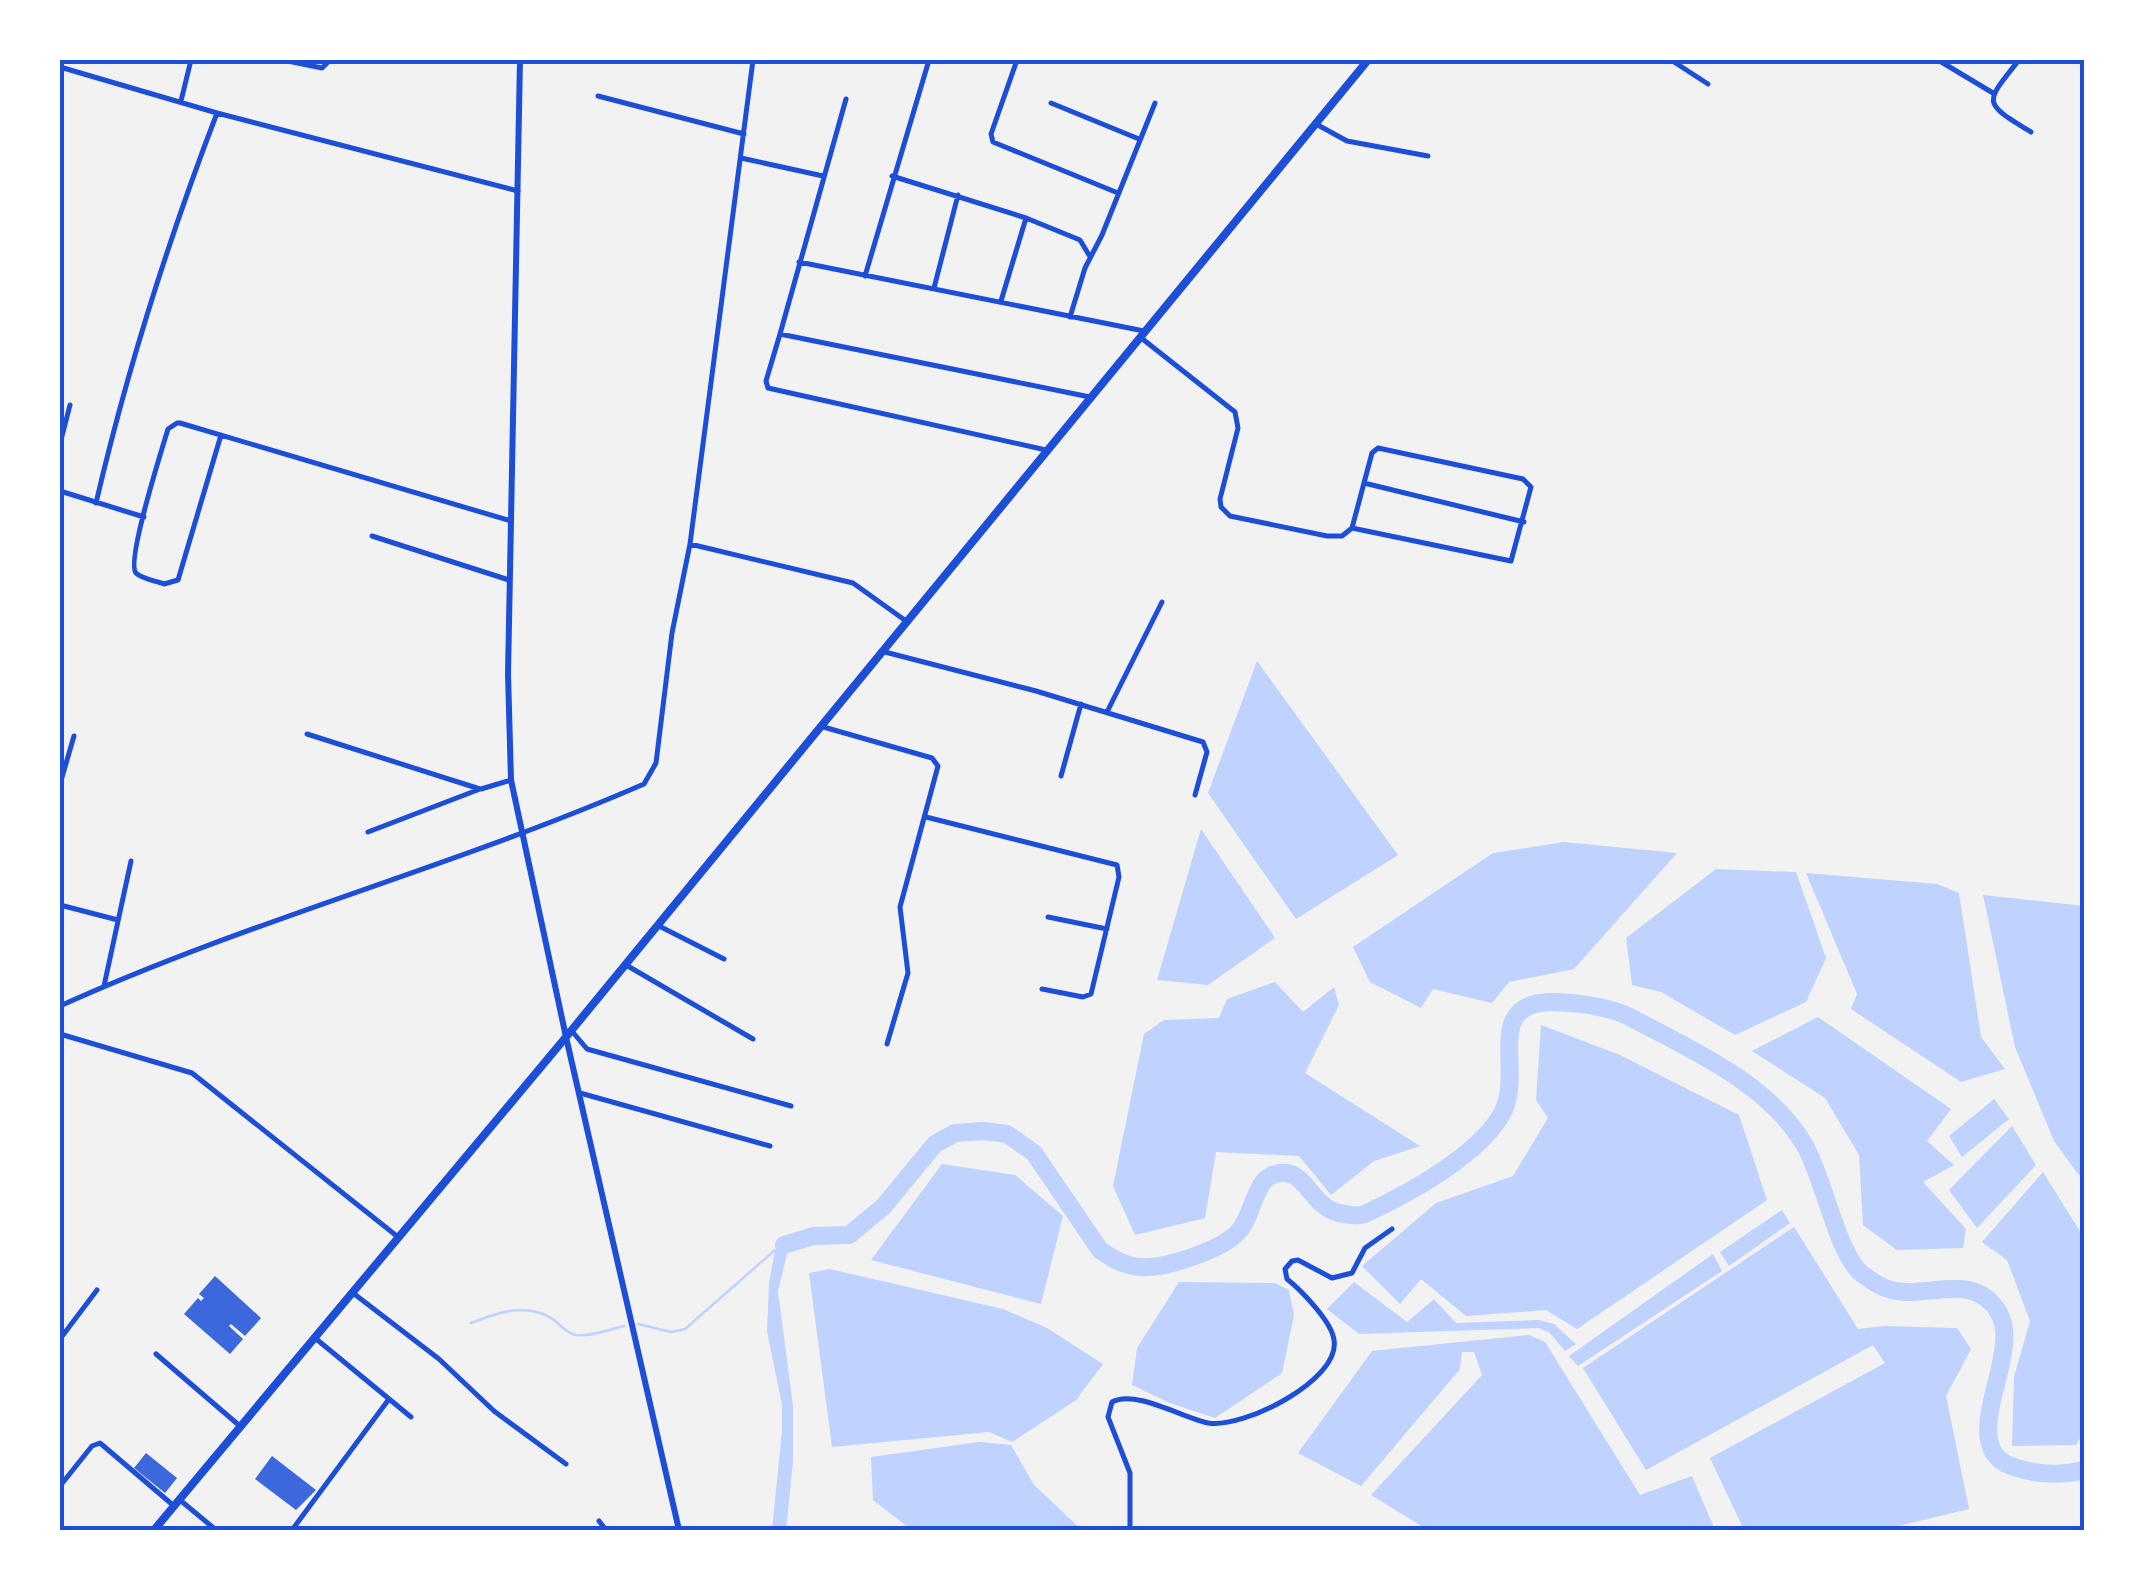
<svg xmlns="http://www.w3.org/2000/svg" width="2144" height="1590" viewBox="0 0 2144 1590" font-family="'DM Sans',sans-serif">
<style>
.water{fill:#bfd3fe}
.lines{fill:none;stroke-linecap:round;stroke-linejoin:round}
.stream{stroke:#bfd3fe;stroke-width:2.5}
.river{stroke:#bfd3fe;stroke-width:18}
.building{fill:#3d67dc}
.minor{stroke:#1d4ed8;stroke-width:5}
.tertiary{stroke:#1d4ed8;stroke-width:6}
.secondary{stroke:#1d4ed8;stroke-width:8}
.neatline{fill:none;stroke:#1d4ed8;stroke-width:4}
</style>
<rect width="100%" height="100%" fill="#f2f2f2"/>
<!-- water -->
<path class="water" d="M1257,661L1398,855L1296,919L1208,793Z
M1201,829L1275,938L1208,985L1157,980Z
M1564,842L1677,853L1574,969L1509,982L1492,1003L1433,989L1421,1008L1370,982L1353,947L1493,853Z
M1716,869L1796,872L1826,958L1806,1002L1735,1035L1661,992L1632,985L1626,938Z
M1806,873L1937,884L1959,893L1981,1037L2005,1069L1961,1082L1851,1009L1857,994Z
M1983,895L2084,906V1182L2054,1141L2015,1047Z
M1275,982L1303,1012L1334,987L1339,1005L1305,1073L1420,1146L1374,1161L1331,1195L1299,1156L1216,1152L1205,1218L1135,1235L1113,1186L1144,1034L1164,1020L1219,1018L1227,999Z
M1818,1017L1951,1109L1927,1141L1954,1165L1923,1182L1966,1229L1963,1248L1897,1250L1863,1225L1859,1155L1825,1098L1752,1051Z
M1541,1025L1620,1055L1739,1115L1767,1200L1577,1329L1546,1310L1466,1316L1421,1279L1400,1304L1362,1266L1436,1203L1513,1176L1548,1118L1536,1100Z
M1994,1099L2009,1119L1962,1157L1949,1136Z
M2012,1126L2036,1165L1977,1228L1949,1190Z
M942,1164L1015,1175L1063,1216L1041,1304L871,1260Z
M2043,1172L2084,1238V1430L2076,1445L2012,1446L2014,1377L2030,1321L2007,1260L1982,1242Z
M1782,1210L1790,1223L1729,1266L1720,1252Z
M1794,1227L1858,1329L1884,1326L1957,1328L1971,1349L1946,1396L1969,1509L1881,1530H1744L1710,1458L1885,1363L1873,1345L1646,1470L1583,1368Z
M790,1242L778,1291L793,1406V1462L786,1530H772L782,1431V1405L767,1331L769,1284L775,1250Z
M1713,1254L1722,1271L1578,1366L1569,1356Z
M830,1269L1003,1309L1047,1328L1103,1364L1076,1400L1012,1442L989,1432L832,1447L809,1273Z
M1179,1282L1275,1283L1289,1290L1294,1315L1282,1373L1215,1418L1170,1403L1132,1385L1137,1348Z
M1354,1282L1407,1322L1434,1299L1456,1323L1539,1320L1554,1324L1576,1344L1565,1351L1549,1332L1538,1328L1359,1334L1327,1309Z
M1529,1335L1545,1342L1640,1495L1692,1476L1715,1530H1428L1371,1495L1482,1375L1474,1352H1462L1460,1369L1361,1486L1298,1453L1372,1351Z
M979,1442L1011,1445L1034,1485L1082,1530H912L873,1500L871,1457Z"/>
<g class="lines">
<!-- stream -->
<path class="stream" d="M471,1323C496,1313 523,1303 549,1317C560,1322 564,1333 576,1335C591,1337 610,1329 624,1326
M638,1324L671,1332L685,1329L775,1250"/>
<!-- river -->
<path class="river" d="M784,1245L813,1236L849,1235L883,1207L935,1144L955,1133L983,1131L1007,1134L1034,1153L1100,1250C1113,1259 1124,1266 1141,1267C1164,1269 1222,1250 1238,1232C1252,1218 1254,1183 1272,1175C1308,1162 1308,1211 1345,1214C1353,1215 1359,1217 1367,1213C1409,1193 1475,1157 1500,1117C1528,1074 1478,1000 1556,1002C1581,1003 1607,1006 1630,1017C1691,1050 1767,1082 1804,1144C1823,1175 1837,1254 1862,1274C1869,1279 1880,1287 1888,1289C1925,1301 1974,1269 1999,1313C2024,1356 1950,1450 2017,1468C2040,1475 2061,1476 2084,1470"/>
</g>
<!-- building -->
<path class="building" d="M215,1276L261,1318L245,1336L231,1324L229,1326L243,1339L230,1354L184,1314L198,1298L201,1301L204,1298L199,1294Z
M146,1453L177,1478L165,1493L134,1468Z
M272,1456L316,1490L296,1510L255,1479Z"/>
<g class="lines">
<!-- minor -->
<path class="minor" d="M283,60L322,68L330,60
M1017,60L991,134L993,142L1118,193
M1671,60L1708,84
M1938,60L1993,93
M2019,60C1984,104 1982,102 2031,132
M60,67L217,113L518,191
M598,96L744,134
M181,101L191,60
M1051,103L1139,139
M1316,124L1347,141L1428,156
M741,158L823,176
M892,176L1026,218L1080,240L1089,255
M799,262L1144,331
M865,276L929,60
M934,288L958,195
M1001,301L1026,218
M1070,317L1085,268L1102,235L1155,103
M780,334L846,99
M1140,337L1235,412L1238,428L1220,499L1221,507L1230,516L1327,536H1342L1352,528L1372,453L1378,448L1523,479L1531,487L1511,561L1352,528
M221,435L178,580L164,584C156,581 142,579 136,573C126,562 162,449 168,429L177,423H180L511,521
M60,444L70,405
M1046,450L768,388L766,381L780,334L1090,397
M1364,483L1524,522
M60,491L144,517
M96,503C127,370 168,241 217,113
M372,536L509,580
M690,544L853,583L906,621
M881,651L1036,691L1203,742L1207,752L1195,795
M1107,712L1162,602
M820,726L932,758L938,766L900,907L908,973L887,1044
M307,734L480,789L368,832
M1061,776L1081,704
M60,784L74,736
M481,789L511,780
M926,817L1117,865L1119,877L1091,994L1083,997L1042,989
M60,905L118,920
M1048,917L1107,929
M659,926L724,959
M626,965L753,1039
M104,986L131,861
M60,1006C250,920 453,867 644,784L656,763L672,633L690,544L753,60
M571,1030L587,1049L791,1106
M60,1034L192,1073L398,1237
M580,1093L770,1146
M353,1293L439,1359L494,1411L566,1464
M315,1338L411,1417
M60,1339L97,1290
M156,1354L241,1427
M60,1486L92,1446L100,1443L174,1506
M180,1500L216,1530
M599,1521L606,1530
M292,1530L389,1399
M1130,1530V1473L1108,1417L1112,1402C1135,1389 1183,1418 1208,1423C1243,1429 1341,1380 1334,1340C1332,1322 1301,1290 1287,1279L1285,1269L1292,1261L1298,1260L1332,1278L1352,1273L1365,1248L1392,1229"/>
<!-- tertiary -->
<path class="tertiary" d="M520,60L508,674L511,780L566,1037L679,1530"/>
<!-- secondary -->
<path class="secondary" d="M154,1530L566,1037L1368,60"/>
</g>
<!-- border -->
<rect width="2144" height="1590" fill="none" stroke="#ffffff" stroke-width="125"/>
<rect x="62" y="62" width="2020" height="1466" class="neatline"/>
</svg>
